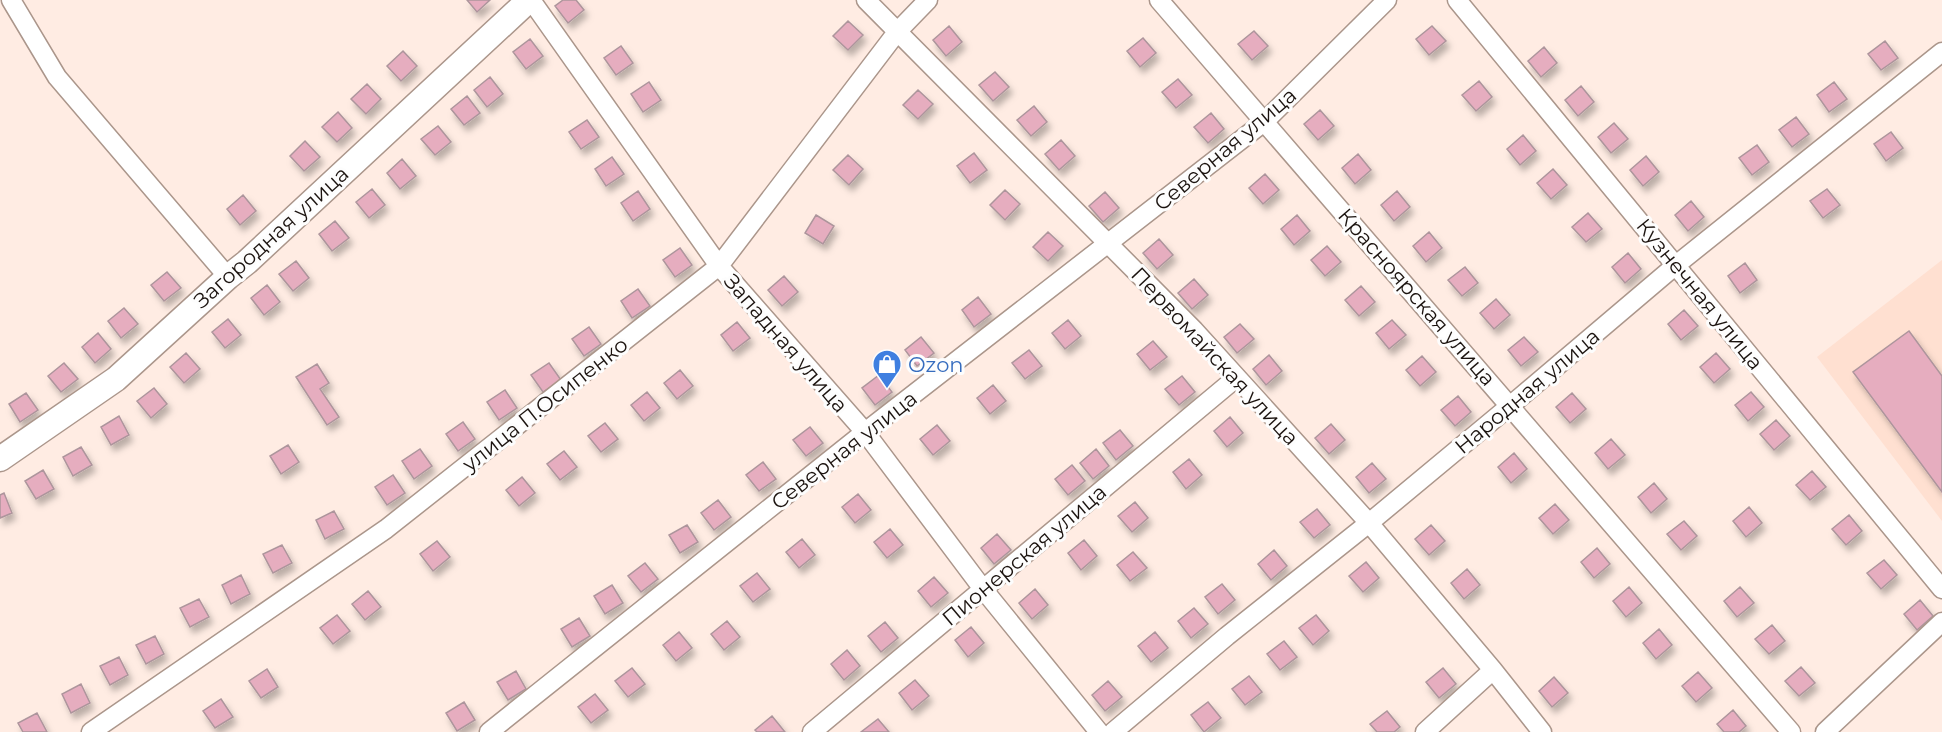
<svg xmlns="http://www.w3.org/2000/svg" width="1942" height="732" viewBox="0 0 1942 732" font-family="Montserrat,sans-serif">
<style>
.built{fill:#ffe0d1}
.building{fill:#e6adbf;stroke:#ad959c;stroke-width:1.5;filter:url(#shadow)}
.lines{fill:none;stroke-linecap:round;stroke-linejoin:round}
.minor-casing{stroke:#ab968b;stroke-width:21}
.major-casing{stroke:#ab968b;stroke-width:27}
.minor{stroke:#fff;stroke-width:18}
.major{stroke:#fff;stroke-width:24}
.labels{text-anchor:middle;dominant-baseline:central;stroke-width:6;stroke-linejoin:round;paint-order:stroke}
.street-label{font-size:21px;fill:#1b130f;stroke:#fdfdfd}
.shop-label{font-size:21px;fill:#366cbe;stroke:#fdfdfd;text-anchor:start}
</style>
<defs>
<filter id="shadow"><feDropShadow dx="3.5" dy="6" stdDeviation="3" flood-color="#0004"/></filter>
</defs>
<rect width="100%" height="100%" fill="#ffece3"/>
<!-- built -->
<path class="built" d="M1942,260V521L1817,357Z"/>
<!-- building -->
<path class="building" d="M467,0H490L477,12Z
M563,0H576L584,10L568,23L555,6Z
M848,21L863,35L848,50L833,36Z
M949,26L962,42L946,56L933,40Z
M1432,26L1446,41L1429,55L1416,39Z
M1254,31L1268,46L1252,60L1238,44Z
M1143,38L1156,53L1140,67L1127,51Z
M530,39L543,56L526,69L513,52Z
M1885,41L1898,58L1881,70L1868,54Z
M621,46L633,63L616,75L604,58Z
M1544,47L1557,63L1541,77L1528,61Z
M403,51L417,66L401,81L387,66Z
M995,72L1009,87L993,101L979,85Z
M490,77L503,94L487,107L474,90Z
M1178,79L1192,95L1176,108L1162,92Z
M1479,81L1492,97L1476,111L1462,95Z
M649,82L661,100L643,112L631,94Z
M1834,82L1847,99L1829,112L1817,95Z
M367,84L381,99L366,114L351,99Z
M1581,86L1594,102L1578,116L1565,100Z
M918,90L933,104L918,119L903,105Z
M467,96L480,113L464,125L451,109Z
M1034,106L1047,122L1031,136L1017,120Z
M1320,110L1334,126L1318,140L1304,124Z
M338,112L352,128L337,142L322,127Z
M1211,113L1224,129L1208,143L1194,127Z
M1796,117L1809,134L1792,147L1779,130Z
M587,120L599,137L581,149L569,132Z
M1614,123L1628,139L1611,153L1598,137Z
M438,126L451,142L435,155L421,139Z
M1891,132L1903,148L1886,161L1874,144Z
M1523,135L1536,151L1520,165L1507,149Z
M1061,140L1075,156L1059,170L1045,154Z
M305,141L320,157L304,171L290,156Z
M1757,145L1769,162L1752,175L1739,158Z
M974,153L987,170L970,183L957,166Z
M1358,154L1371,170L1355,184L1342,168Z
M848,155L863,169L849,185L833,170Z
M1646,156L1659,172L1643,186L1630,170Z
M612,157L624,174L606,186L595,169Z
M402,159L416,176L400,189L387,173Z
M1553,169L1567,185L1551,199L1537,183Z
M1265,174L1279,190L1263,204L1249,188Z
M372,189L385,205L369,218L356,202Z
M1827,189L1840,205L1823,218L1810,201Z
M1005,190L1020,204L1005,220L990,205Z
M638,191L650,209L633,221L621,203Z
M1397,191L1410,207L1394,221L1381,205Z
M1105,192L1119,208L1103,222L1089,206Z
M243,195L256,211L240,225L227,209Z
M1691,201L1704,217L1688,231L1675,215Z
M1588,213L1602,229L1586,242L1572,227Z
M816,215L834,226L823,244L805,233Z
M1297,215L1310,231L1294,245L1281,229Z
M335,221L349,238L332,251L319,234Z
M1048,232L1063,246L1048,261L1033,247Z
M1429,232L1442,248L1426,262L1413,246Z
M1159,239L1173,255L1157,269L1143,253Z
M1327,246L1341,262L1325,276L1311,260Z
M680,248L692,265L675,277L663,260Z
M1628,253L1641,269L1625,283L1612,267Z
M296,261L309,278L293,291L279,274Z
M1745,263L1757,280L1740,293L1728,276Z
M1465,267L1478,283L1462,296L1448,280Z
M167,272L181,288L164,301L151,285Z
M784,276L798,292L782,306L768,290Z
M1194,279L1208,295L1192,309L1178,293Z
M267,285L280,302L264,315L251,298Z
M1361,286L1375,302L1359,316L1345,300Z
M638,289L650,306L632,318L621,301Z
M978,297L991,314L974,327L962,310Z
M1496,299L1510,315L1494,329L1480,313Z
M124,308L138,324L121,338L108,321Z
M1684,310L1698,326L1681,340L1668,324Z
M228,319L241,335L225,348L212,332Z
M1068,320L1081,336L1065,349L1052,333Z
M1392,320L1406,335L1389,349L1376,333Z
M737,322L750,338L733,351L721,335Z
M1240,324L1254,339L1237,353L1224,337Z
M589,327L601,344L584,356L572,339Z
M1909,331L1942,376V492L1853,372Z
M98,333L111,349L95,363L82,347Z
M921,337L934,353L917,366L905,350Z
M1524,337L1538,352L1521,366L1508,350Z
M1153,341L1167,357L1150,370L1137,354Z
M1029,350L1042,366L1025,379L1012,363Z
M186,353L200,369L184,383L170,367Z
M1716,353L1730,369L1714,383L1700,367Z
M1269,355L1282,371L1266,385L1253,369Z
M1422,356L1436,372L1420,386L1406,370Z
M64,363L78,379L61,392L48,376Z
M549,363L561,380L543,392L531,375Z
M317,364L329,383L320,389L339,417L327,425L296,377Z
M680,370L693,386L677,399L664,383Z
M879,375L892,392L875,405L862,388Z
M1182,376L1195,392L1179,405L1165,389Z
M993,385L1006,401L990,414L977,398Z
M154,388L167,404L151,418L137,401Z
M505,390L517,408L499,420L487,402Z
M647,392L660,408L644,421L631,405Z
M1751,392L1764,407L1748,421L1735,405Z
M26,393L38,410L20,422L9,404Z
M1572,393L1586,409L1570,423L1556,407Z
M1458,396L1471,412L1455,426L1441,410Z
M119,416L129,435L111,445L101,427Z
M1230,417L1243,433L1227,447L1214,431Z
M1776,420L1790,436L1774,450L1760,434Z
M463,422L475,439L458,451L446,434Z
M605,423L618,439L601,452L588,436Z
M1331,424L1345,440L1329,454L1315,438Z
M937,425L950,441L933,455L920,439Z
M810,427L823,443L806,456L793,440Z
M1120,430L1133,446L1116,460L1103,443Z
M1611,439L1625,455L1608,469L1595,453Z
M288,445L299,462L281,474L270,456Z
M81,447L92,465L73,476L63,457Z
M420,449L432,466L414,479L402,461Z
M1096,449L1109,466L1093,479L1080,463Z
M564,451L577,467L560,480L547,464Z
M1514,453L1527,469L1511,483L1498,467Z
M1189,459L1202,475L1186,489L1173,472Z
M763,462L776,479L759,491L746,475Z
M1372,463L1386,479L1369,493L1356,477Z
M1072,465L1085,481L1068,495L1055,479Z
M43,470L54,489L36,499L25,481Z
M1812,471L1826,487L1810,500L1796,485Z
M393,475L405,493L387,505L375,487Z
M522,477L535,493L519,506L506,490Z
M1654,483L1667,499L1651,513L1638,497Z
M4,493L12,513L0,518V495Z
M858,494L871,510L855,523L842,507Z
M718,500L731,517L714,530L701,513Z
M1135,502L1148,518L1132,532L1118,516Z
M1555,504L1569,520L1553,534L1539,518Z
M1749,507L1762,523L1746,537L1733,521Z
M1317,509L1330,525L1314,538L1300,522Z
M334,511L344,529L325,539L316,520Z
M1849,515L1862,531L1846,545L1832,529Z
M1684,521L1697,536L1681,550L1667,534Z
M687,525L698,542L680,553L669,535Z
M1431,525L1445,541L1429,555L1415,539Z
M890,529L903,545L887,558L874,542Z
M997,534L1011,550L994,564L981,548Z
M802,539L815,555L799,568L786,552Z
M1084,540L1097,556L1081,570L1068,553Z
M437,541L450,557L433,571L420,554Z
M282,545L292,563L273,573L263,554Z
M1597,548L1610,564L1594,578L1581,562Z
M1274,550L1287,566L1271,580L1258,564Z
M1133,552L1147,568L1130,581L1117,565Z
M1884,560L1897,575L1881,589L1867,573Z
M1366,562L1379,578L1363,592L1349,576Z
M645,563L658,579L641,592L628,576Z
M1467,569L1480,585L1464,599L1451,583Z
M757,573L770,589L753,602L740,586Z
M241,575L250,594L231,604L222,585Z
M934,577L948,593L931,607L918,591Z
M1222,584L1235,600L1218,614L1205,597Z
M612,585L623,603L605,614L594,596Z
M1629,587L1642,603L1626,617L1613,601Z
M1740,587L1754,603L1737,617L1724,601Z
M1035,589L1048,605L1032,619L1019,603Z
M368,591L381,607L365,620L352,604Z
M199,599L209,617L190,627L180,608Z
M1920,600L1933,616L1917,630L1904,614Z
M1194,608L1208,624L1191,638L1178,621Z
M337,615L350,631L333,644L320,628Z
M1316,615L1329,631L1313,645L1299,628Z
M579,618L590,636L572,647L561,629Z
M727,621L740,637L724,650L711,634Z
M885,622L898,638L881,652L868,636Z
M1772,625L1785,641L1769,654L1755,639Z
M971,627L984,643L968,657L955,640Z
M1659,629L1672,645L1656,659L1643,643Z
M679,632L692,648L676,661L663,645Z
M1155,632L1168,648L1151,662L1138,646Z
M155,636L164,654L146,664L136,645Z
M1284,641L1297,657L1280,670L1267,654Z
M847,650L860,666L844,680L831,664Z
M119,657L128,675L110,685L100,666Z
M1801,667L1815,683L1799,696L1785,681Z
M632,668L645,684L628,697L615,681Z
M1443,668L1456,684L1439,698L1426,682Z
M267,669L278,687L261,698L249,681Z
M516,671L526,689L508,700L497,682Z
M1698,672L1712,688L1696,702L1682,686Z
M1249,676L1262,692L1245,705L1232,689Z
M1554,677L1568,693L1552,707L1539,691Z
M915,680L929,696L912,710L899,693Z
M1108,681L1122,697L1105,711L1092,695Z
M81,684L90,703L71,713L62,694Z
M595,694L608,710L591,723L578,707Z
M221,699L233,717L215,728L203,711Z
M464,702L475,720L457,731L446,713Z
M1208,702L1221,718L1204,732L1191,715Z
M1733,710L1746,726L1739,732H1724L1717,724Z
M1387,711L1400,727L1394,732H1377L1370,724Z
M37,713L47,732H23L18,723Z
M772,716L785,732H757L755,730Z
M878,719L889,732H861Z"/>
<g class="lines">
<!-- minor casing -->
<g class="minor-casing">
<path id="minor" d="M11,0L57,77L228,277
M531,0L719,266L865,432L983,589L1099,732
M866,0L1194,330L1369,523L1493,670L1542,732
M1159,0L1791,732
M1457,0L1942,589
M91,732L386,529L719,266L897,32L928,0
M489,732L865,432L1264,122L1387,0
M812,732L1236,378
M1113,732L1227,636L1369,523L1511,405L1676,265L1942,52
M1425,732L1493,670
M1825,732L1942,622"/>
</g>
<!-- major casing -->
<g class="major-casing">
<path id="major" d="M0,459L116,379L228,277L247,262L529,0"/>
</g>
<!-- minor -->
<use href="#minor" class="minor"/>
<!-- major -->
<use href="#major" class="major"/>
</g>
<!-- icons -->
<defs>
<g id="shop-pin" transform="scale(1.5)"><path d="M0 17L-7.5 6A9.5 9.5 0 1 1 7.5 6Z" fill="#3f7fe0" stroke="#fdfdfd"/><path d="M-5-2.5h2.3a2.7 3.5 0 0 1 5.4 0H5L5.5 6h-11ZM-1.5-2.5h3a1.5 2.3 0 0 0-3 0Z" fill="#fff"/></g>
</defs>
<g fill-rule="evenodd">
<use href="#shop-pin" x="887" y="364"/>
</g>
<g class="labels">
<!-- street labels -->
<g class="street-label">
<text transform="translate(1225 149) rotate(-40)">Северная улица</text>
<text transform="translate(271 237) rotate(-42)">Загородная улица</text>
<text transform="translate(1700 294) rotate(51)">Кузнечная улица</text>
<text transform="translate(1417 297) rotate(49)">Красноярская улица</text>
<text transform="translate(786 343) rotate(49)">Западная улица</text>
<text transform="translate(1215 356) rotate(47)">Первомайская улица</text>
<text transform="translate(1527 391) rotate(-40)">Народная улица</text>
<text transform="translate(545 404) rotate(-38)">улица П.Осипенко</text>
<text transform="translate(844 450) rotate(-38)">Северная улица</text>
<text transform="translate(1024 555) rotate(-40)">Пионерская улица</text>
</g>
<!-- shop labels -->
<g class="shop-label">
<text x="908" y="364">Ozon</text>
</g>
</g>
</svg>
